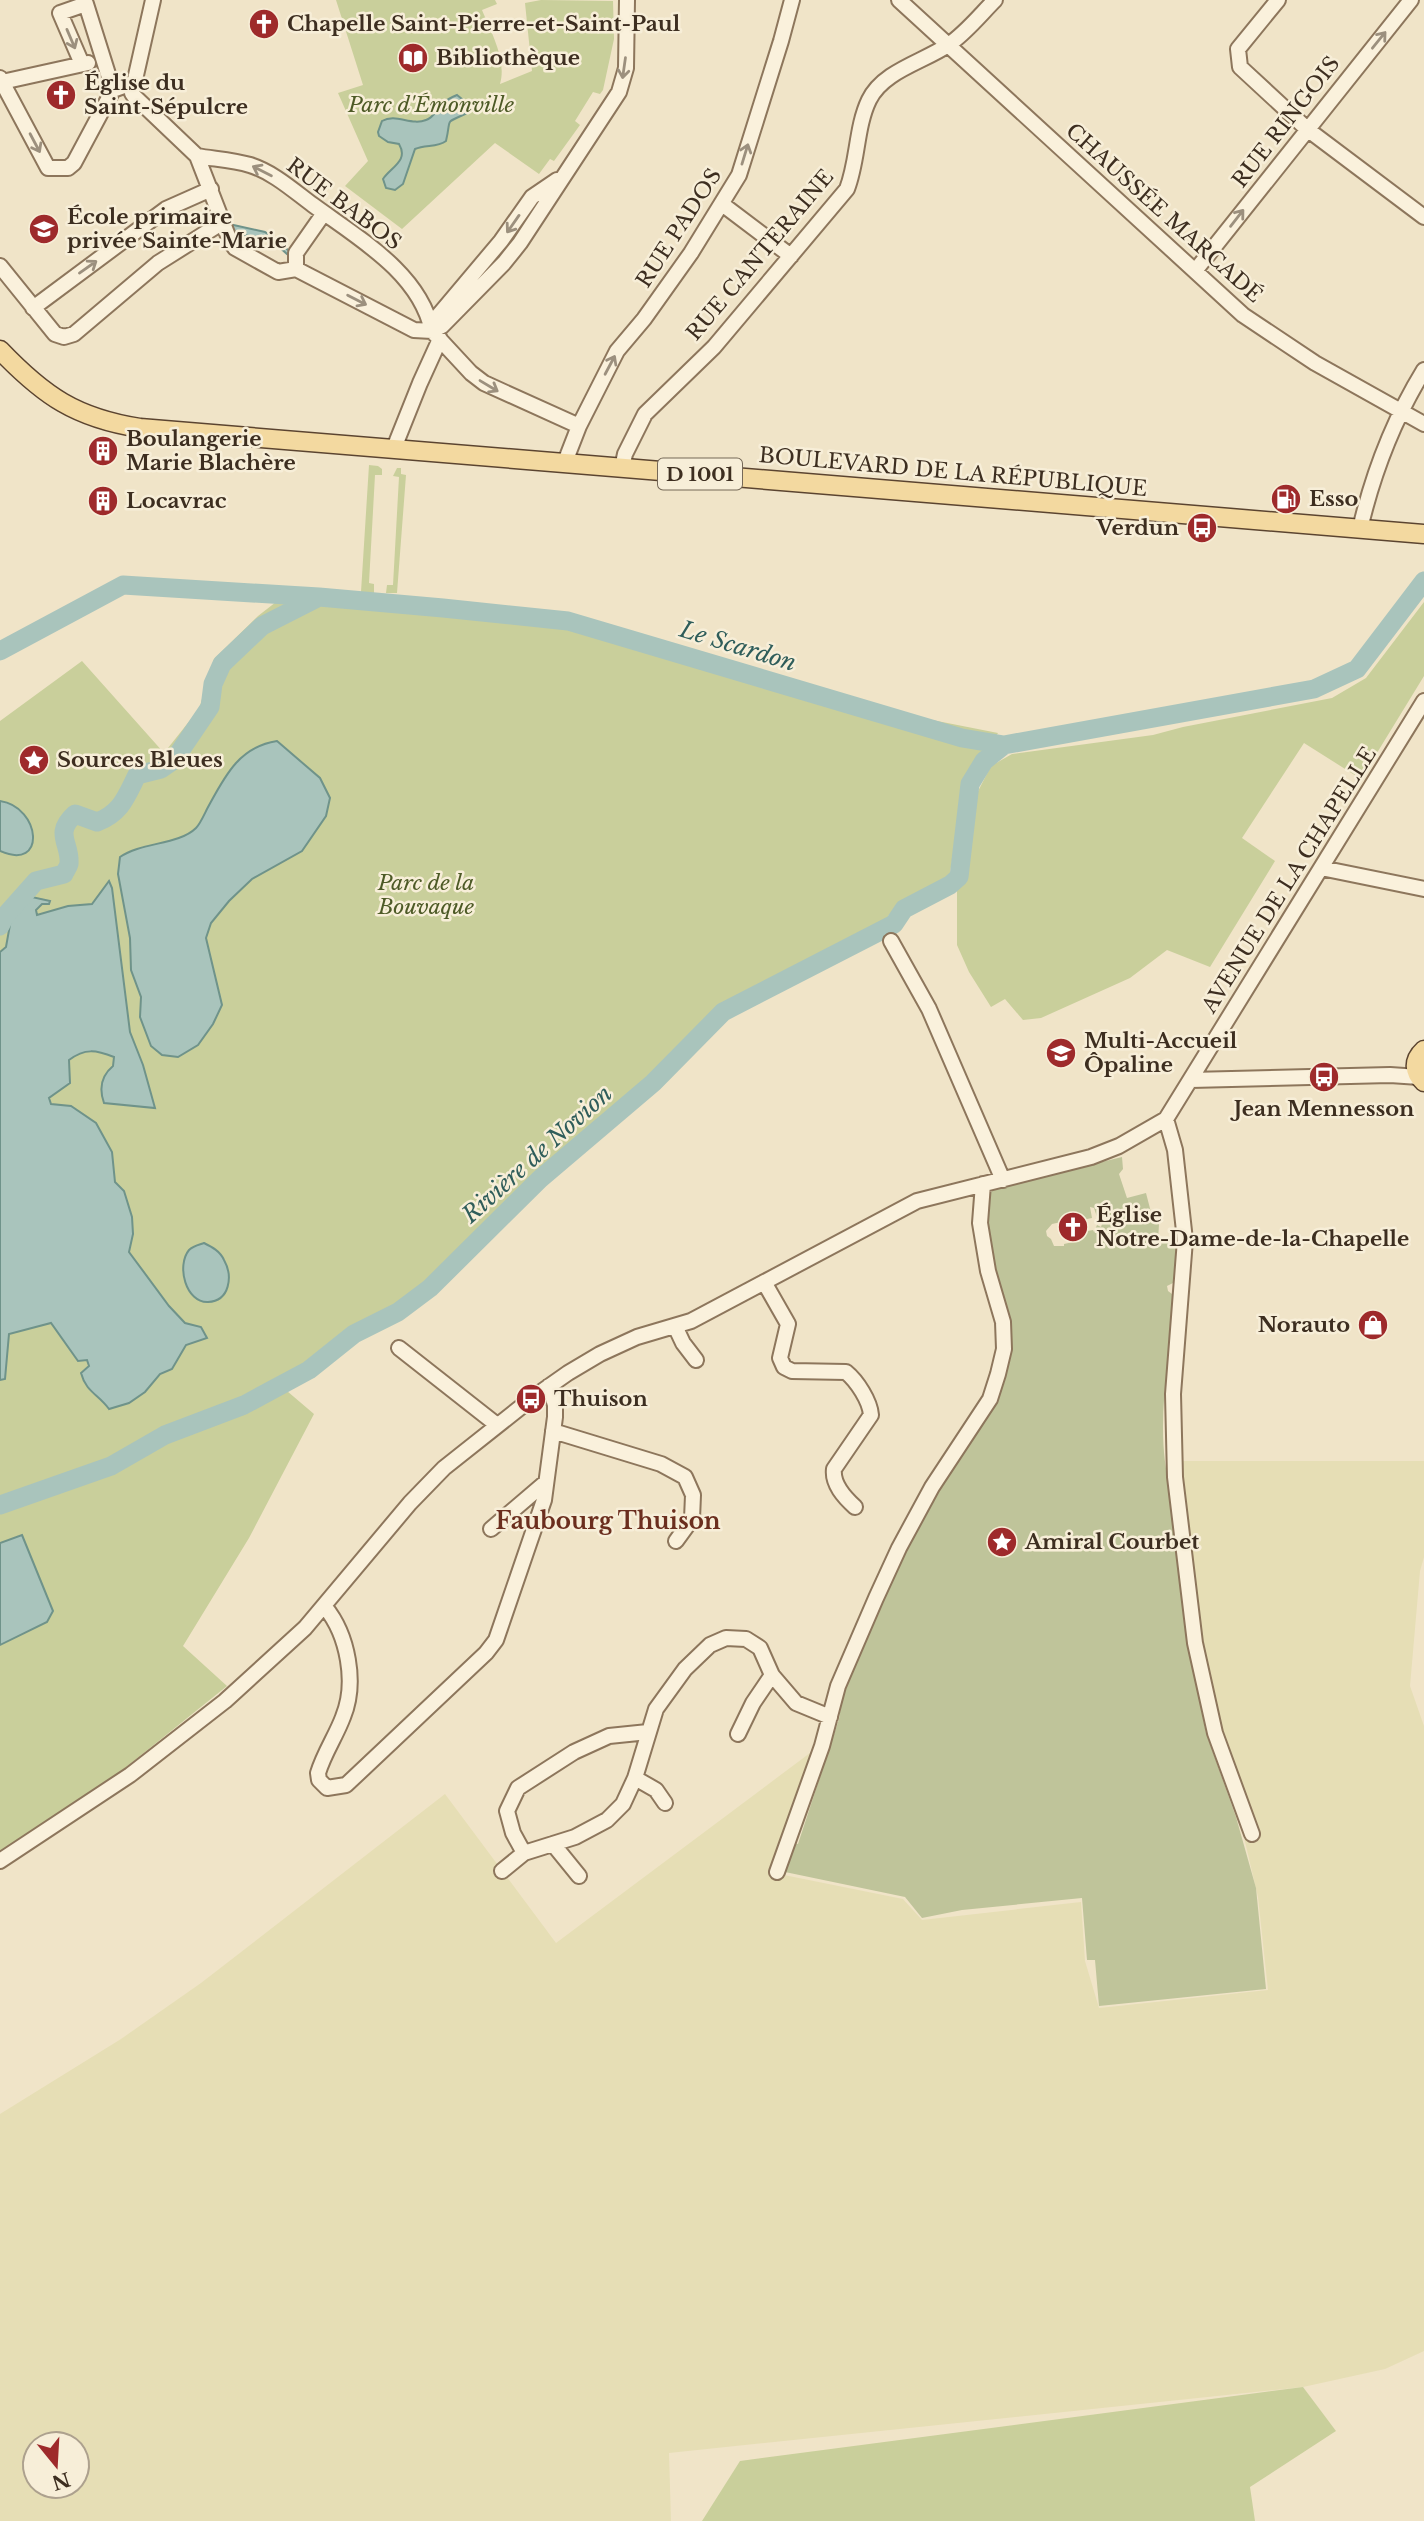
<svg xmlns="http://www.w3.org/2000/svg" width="1424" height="2521" viewBox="0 0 1424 2521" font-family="'Libre Baskerville',serif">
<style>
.farmland{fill:#e6deb5;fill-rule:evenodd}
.green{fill:#c9cf9b}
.cemetery{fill:#bfc49a;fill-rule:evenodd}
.water{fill:#a9c4bc;stroke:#6f938a;stroke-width:2}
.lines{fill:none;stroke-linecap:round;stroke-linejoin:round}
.river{stroke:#a9c4bc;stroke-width:19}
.minor-casing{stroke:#8d765c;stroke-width:18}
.major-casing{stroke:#5b4430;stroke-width:21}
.minor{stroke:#faf1dc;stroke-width:14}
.major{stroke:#f3d9a0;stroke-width:18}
.oneway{stroke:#9c907e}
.labels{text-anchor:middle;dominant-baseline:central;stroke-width:5;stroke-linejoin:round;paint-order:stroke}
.shield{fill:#f7eed8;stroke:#756857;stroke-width:2}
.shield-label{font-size:19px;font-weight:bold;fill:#3d2e20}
.poi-label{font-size:21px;font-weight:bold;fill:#3d2e20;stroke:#f7eed8;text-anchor:start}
.park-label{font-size:21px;font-style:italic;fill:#4d5a26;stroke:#f7eed8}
.street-label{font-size:21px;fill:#3d2e20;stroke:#f7eed8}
.water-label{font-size:23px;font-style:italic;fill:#2f5d5a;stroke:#f7eed8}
.neighbourhood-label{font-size:23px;font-weight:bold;fill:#6b2e1e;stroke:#f7eed8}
</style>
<rect width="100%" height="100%" fill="#f0e4c8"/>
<!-- farmland -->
<path class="farmland" d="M1181,1461H1424V1557L1420,1571L1410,1686L1424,1726V2351L1385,2369L1303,2387L669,2453L671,2521H0V2114L121,2039L201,1983L445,1794L556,1943L814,1750L774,1873L903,1899L922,1920L1081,1902L1085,1961L1099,2008L1268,1990L1258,1897L1191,1611ZM35,2444H77V2486H35Z"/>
<!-- green -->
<path class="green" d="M336,0H495L497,4L482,10C491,32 507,60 500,84L532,71L525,3L541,0L613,1L614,39L603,90L600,94L593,92L575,121L580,125L554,161L550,159L539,174L495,143L402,229L345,186L368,161L338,93L363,85Z
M369,465L378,466L382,469V475H375L369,583L374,584V593L361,592Z
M397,468H401V474L406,475L397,593H386L387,585H393L399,477L393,476Z
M294,588L399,600L476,603L574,615L922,718L998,733L965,782L949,879L901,903L888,916L892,930L726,1017L656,1085L543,1182L431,1291L398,1315L357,1336L287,1391L314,1414L249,1538L183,1646L227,1686L84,1801L0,1852V721L82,661L164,753L199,709L214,659L258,616Z
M1424,602V676L1361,779L1304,743L1242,838L1275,861L1210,967L1167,950L1130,978L1041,1018L1023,1020L1005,999L991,1007L969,972L957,945V887L969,862L975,797L991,766L1012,754L1153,735L1183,727L1332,698L1366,678Z
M1303,2387L1336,2431L1250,2487L1255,2521H702L740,2461Z"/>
<!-- cemetery -->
<path class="cemetery" d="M1122,1157L1123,1169L1119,1174L1127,1198L1146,1193L1154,1224H1159L1158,1241H1179L1175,1282L1167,1286L1168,1291L1172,1294L1175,1301C1169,1365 1153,1432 1172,1495L1190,1655L1206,1733L1236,1817L1256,1888L1266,1989L1099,2006L1095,1960H1087L1082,1898L962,1910L922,1918L905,1897L785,1872L793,1843L798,1844L839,1719L844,1685L884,1585L1004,1369L995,1281L985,1228L987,1195L996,1188ZM1090,1207L1094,1208L1097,1217L1098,1215L1102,1224L1101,1227L1097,1225L1094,1232L1093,1230L1072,1234L1073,1242L1064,1244V1246H1054L1051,1239L1047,1236L1046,1231L1052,1224L1061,1222L1062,1224L1092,1218Z"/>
<!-- water -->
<path class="water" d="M457,95L468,104L467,113C443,125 452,116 446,141C437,148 425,144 415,149L403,184L395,190L386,188L383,179C391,167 409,161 399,144L388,142L379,136L378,132L382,121C396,113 411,126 426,120C435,117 436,109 442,104C446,100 452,97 457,95Z
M229,224L265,232L292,253L290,257C274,240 256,234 233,235Z
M277,741L320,778L330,798L326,816L302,851L252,879L229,901L211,923L206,938L222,1005L213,1024L198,1045L178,1057L162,1055L151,1046L140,1017L141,997L131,970L130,938L118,874L120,857C141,842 179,845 196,828C200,824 204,815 207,809C224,778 238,747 277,741Z
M0,801C41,807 47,872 0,851Z
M109,881L112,888L130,1032L143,1065L155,1108L104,1103C99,1089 101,1076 113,1066L114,1057C96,1050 85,1048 69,1060L70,1083L49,1098L51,1104L71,1106L96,1123L112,1152L115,1182L124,1191L132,1217L133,1234L129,1252L169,1306L185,1323L201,1327L207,1338L186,1345L172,1369L160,1374L145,1392L129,1403L109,1409C98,1394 86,1392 81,1373L89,1366L87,1360L78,1361L51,1323L9,1334L5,1379L0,1380V952L6,947L11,919L32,897L50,901L49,904H42L36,910L37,915L68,906L92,904Z
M204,1243C212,1247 220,1251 224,1260C233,1276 230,1301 208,1302C186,1303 176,1266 189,1250C193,1246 198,1245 204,1243Z
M22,1535L53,1611L47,1622L0,1645V1543Z"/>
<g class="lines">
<!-- river -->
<path class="river" d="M0,651L123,585L319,597L443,608L568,621L962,738L1004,745L1314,689L1357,669L1424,581
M0,926L5,916L36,881L64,874C65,871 68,868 69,864C71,843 53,834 75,814L97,822C121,813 126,797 137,775L161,769L174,760L210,707L213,684L222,664L262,626L319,597
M0,1505L111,1466L165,1435L244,1405L309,1370L354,1334L398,1312L430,1288L540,1179L653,1083L723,1012L894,924L904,909L950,885L959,877L970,784L984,761L1004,745"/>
<!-- minor casing -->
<g class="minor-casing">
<path id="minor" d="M153,0L132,93L134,96L197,156L230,241L235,248L278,272L296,269
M899,0L1243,315L1315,363L1424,424
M1278,0L1238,49L1240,67L1307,129L1424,217
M82,64L60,13L86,4L113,90
M0,78L48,168H68L74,163L113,90L135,82
M2,82L88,63
M197,156C214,159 233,160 250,165C273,172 294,191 313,205C358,238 420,273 432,331
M722,204L791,256
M0,266L55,334L64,337L74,334L158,263L223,222
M296,269L414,330L432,331
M296,269V253L324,213
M1195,271L1411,0
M33,308L166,209L211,189
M433,329L437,317L501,241L532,197L557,180
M432,331L442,326L504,263L520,243L619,92L626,68L627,0
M432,331L471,373L484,383L579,426
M394,448L420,383L440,339
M565,462L579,426L617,351L644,319L691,253L739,175L781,41L792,0
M622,468L625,454L645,414L714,347L847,189C858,161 856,127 869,100C883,71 923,62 948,45C965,34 980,15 995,0
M1360,529C1373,473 1394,419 1424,370
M1321,868L1424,889
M891,941L929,1009L1003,1180
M1191,1080L1390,1075L1419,1077
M1166,1119L1175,1150L1185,1240L1173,1394L1175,1477L1195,1643L1215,1733L1252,1834
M764,1282L788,1324L780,1358L784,1367L792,1371L846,1372C857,1381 870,1401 871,1415L834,1469C832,1484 844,1497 855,1507
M675,1326L683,1343L696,1360
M399,1348L497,1425
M553,1431L661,1464L685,1477L693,1495L692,1519L676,1541
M491,1529L546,1482
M325,1607C348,1635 357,1683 343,1717C336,1736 324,1753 318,1773L319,1780L327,1788L346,1785L486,1653L496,1640L544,1500L555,1417V1405L549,1386
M738,1734L753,1703L772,1675
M635,1778L656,1790L665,1803
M553,1844L579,1876
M524,1853L513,1833L507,1811L518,1788L574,1752L609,1736L648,1732
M0,1861L130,1775L225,1701L305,1628L410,1503L444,1468L531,1399L568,1373L600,1354L637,1337L691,1321L917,1201L1091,1157L1119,1146L1166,1119L1424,701
M502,1871L524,1853L575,1837L607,1820L623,1804L635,1778L656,1709L685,1669L710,1645L726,1638L746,1639L760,1648L772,1675L796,1703L830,1717
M777,1872L822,1746L838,1686L876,1598L899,1548L932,1487L990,1399L998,1374L1004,1349L1003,1322L988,1271L980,1223L983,1184"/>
</g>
<!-- major casing -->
<g class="major-casing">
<path id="major" d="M0,350C44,396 76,418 140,428L1424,534
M1424,1050C1413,1060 1413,1072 1424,1082"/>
</g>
<!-- minor -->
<use href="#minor" class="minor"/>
<!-- major -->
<use href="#major" class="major"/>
</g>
<!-- one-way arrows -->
<defs><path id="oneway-shaft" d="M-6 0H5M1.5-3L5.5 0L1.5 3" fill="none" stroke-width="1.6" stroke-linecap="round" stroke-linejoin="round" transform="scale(1.75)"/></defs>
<g class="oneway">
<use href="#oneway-shaft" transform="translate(71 39) rotate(67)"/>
<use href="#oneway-shaft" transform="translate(1379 40) rotate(-51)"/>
<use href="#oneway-shaft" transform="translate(624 68) rotate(98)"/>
<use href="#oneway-shaft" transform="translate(35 143) rotate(62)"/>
<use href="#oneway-shaft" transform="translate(745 154) rotate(-73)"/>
<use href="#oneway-shaft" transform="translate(262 171) rotate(-153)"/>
<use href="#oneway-shaft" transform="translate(1237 218) rotate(-52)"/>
<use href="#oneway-shaft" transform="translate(513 224) rotate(125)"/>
<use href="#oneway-shaft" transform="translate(88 267) rotate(-35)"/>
<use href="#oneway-shaft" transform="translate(357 300) rotate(27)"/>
<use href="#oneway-shaft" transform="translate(610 365) rotate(-62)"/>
<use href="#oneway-shaft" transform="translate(489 386) rotate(31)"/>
</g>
<!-- icons -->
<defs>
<g id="church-disc" transform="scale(1.575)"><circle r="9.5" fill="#9e2a2b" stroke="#f7eed8"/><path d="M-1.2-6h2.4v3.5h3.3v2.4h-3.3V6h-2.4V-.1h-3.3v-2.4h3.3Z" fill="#fff"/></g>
<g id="library-disc" transform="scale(1.575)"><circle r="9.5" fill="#9e2a2b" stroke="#f7eed8"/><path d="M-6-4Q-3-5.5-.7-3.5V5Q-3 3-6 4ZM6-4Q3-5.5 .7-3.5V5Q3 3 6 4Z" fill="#fff"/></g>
<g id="school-disc" transform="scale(1.575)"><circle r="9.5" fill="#9e2a2b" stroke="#f7eed8"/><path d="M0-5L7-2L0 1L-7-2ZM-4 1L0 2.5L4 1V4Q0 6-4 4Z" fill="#fff"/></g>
<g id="building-disc" transform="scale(1.575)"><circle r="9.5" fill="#9e2a2b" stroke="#f7eed8"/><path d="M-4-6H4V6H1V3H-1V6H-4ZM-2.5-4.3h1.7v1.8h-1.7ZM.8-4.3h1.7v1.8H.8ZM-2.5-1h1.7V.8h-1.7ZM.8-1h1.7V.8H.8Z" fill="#fff"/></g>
<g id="fuel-disc" transform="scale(1.575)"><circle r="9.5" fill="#9e2a2b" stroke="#f7eed8"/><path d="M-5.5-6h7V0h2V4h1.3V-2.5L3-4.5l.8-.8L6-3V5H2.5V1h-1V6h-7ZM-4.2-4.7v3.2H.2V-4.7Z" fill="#fff"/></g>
<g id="bus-disc" transform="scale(1.575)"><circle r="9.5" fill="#9e2a2b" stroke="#f7eed8"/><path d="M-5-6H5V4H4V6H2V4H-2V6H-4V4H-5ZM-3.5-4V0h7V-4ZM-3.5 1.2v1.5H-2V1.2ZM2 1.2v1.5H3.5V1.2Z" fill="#fff"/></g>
<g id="sight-disc" transform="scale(1.575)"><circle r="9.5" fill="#9e2a2b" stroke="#f7eed8"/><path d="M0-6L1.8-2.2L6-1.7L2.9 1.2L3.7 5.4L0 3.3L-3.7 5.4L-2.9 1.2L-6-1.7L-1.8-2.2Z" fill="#fff"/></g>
<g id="shop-disc" transform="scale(1.575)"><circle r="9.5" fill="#9e2a2b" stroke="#f7eed8"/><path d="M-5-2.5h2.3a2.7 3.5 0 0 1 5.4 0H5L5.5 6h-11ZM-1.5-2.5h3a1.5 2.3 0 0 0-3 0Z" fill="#fff"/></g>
</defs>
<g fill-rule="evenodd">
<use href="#church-disc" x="264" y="24"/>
<use href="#library-disc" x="413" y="58"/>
<use href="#church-disc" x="61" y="95"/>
<use href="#school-disc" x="44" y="229"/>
<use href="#building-disc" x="103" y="451"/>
<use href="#fuel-disc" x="1286" y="499"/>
<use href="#building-disc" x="103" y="501"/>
<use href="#bus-disc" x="1202" y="528"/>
<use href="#sight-disc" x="34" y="760"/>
<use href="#school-disc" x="1061" y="1053"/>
<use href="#bus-disc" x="1324" y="1077"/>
<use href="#church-disc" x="1073" y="1227"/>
<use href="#shop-disc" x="1373" y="1325"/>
<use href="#bus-disc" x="531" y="1399"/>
<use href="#sight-disc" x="1002" y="1542"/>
</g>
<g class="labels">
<!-- shield labels -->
<rect class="shield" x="658" y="458.5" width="84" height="31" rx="5"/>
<g class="shield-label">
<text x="700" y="474">D 1001</text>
</g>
<!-- poi labels -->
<g class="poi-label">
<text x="287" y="24">Chapelle Saint-Pierre-et-Saint-Paul</text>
<text x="436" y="58">Bibliothèque</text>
<text x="84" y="83">Église du<tspan x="84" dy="24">Saint-Sépulcre</tspan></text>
<text x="67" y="217">École primaire<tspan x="67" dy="24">privée Sainte-Marie</tspan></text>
<text x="126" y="439">Boulangerie<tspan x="126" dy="24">Marie Blachère</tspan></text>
<text x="1309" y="499">Esso</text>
<text x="126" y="501">Locavrac</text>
<text x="1179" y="528" text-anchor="end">Verdun</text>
<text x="57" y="760">Sources Bleues</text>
<text x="1084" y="1041">Multi-Accueil<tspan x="1084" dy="24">Ôpaline</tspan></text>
<text x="1324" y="1109" text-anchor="middle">Jean Mennesson</text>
<text x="1096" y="1215">Église<tspan x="1096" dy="24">Notre-Dame-de-la-Chapelle</tspan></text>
<text x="1350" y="1325" text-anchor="end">Norauto</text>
<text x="554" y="1399">Thuison</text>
<text x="1025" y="1542">Amiral Courbet</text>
</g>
<!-- park labels -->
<g class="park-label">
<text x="431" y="105">Parc d'Émonville</text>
<text x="426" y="883">Parc de la<tspan x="426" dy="24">Bouvaque</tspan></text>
</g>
<!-- street labels -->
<g class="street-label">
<text transform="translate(1286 122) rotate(-52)">RUE RINGOIS</text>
<text transform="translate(344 204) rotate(37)">RUE BABOS</text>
<text transform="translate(1164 213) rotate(42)">CHAUSSÉE MARCADÉ</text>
<text transform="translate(679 228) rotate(-57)">RUE PADOS</text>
<text transform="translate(760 255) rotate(-50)">RUE CANTERAINE</text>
<text transform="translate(953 472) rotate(5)">BOULEVARD DE LA RÉPUBLIQUE</text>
<text transform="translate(1289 880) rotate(-58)">AVENUE DE LA CHAPELLE</text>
</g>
<!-- water labels -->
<g class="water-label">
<text transform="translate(738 646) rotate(17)">Le Scardon</text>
<text transform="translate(537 1154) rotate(-42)">Rivière de Novion</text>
</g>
<!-- neighbourhood labels -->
<g class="neighbourhood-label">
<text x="608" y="1521">Faubourg Thuison</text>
</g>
</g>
<!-- north arrow -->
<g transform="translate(56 2465) rotate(162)"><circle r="33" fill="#f7eed8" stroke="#ada18e" stroke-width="2"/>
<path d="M0-5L12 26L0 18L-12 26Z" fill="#9e2a2b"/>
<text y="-10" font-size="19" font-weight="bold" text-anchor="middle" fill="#3d2e20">N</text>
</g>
</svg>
